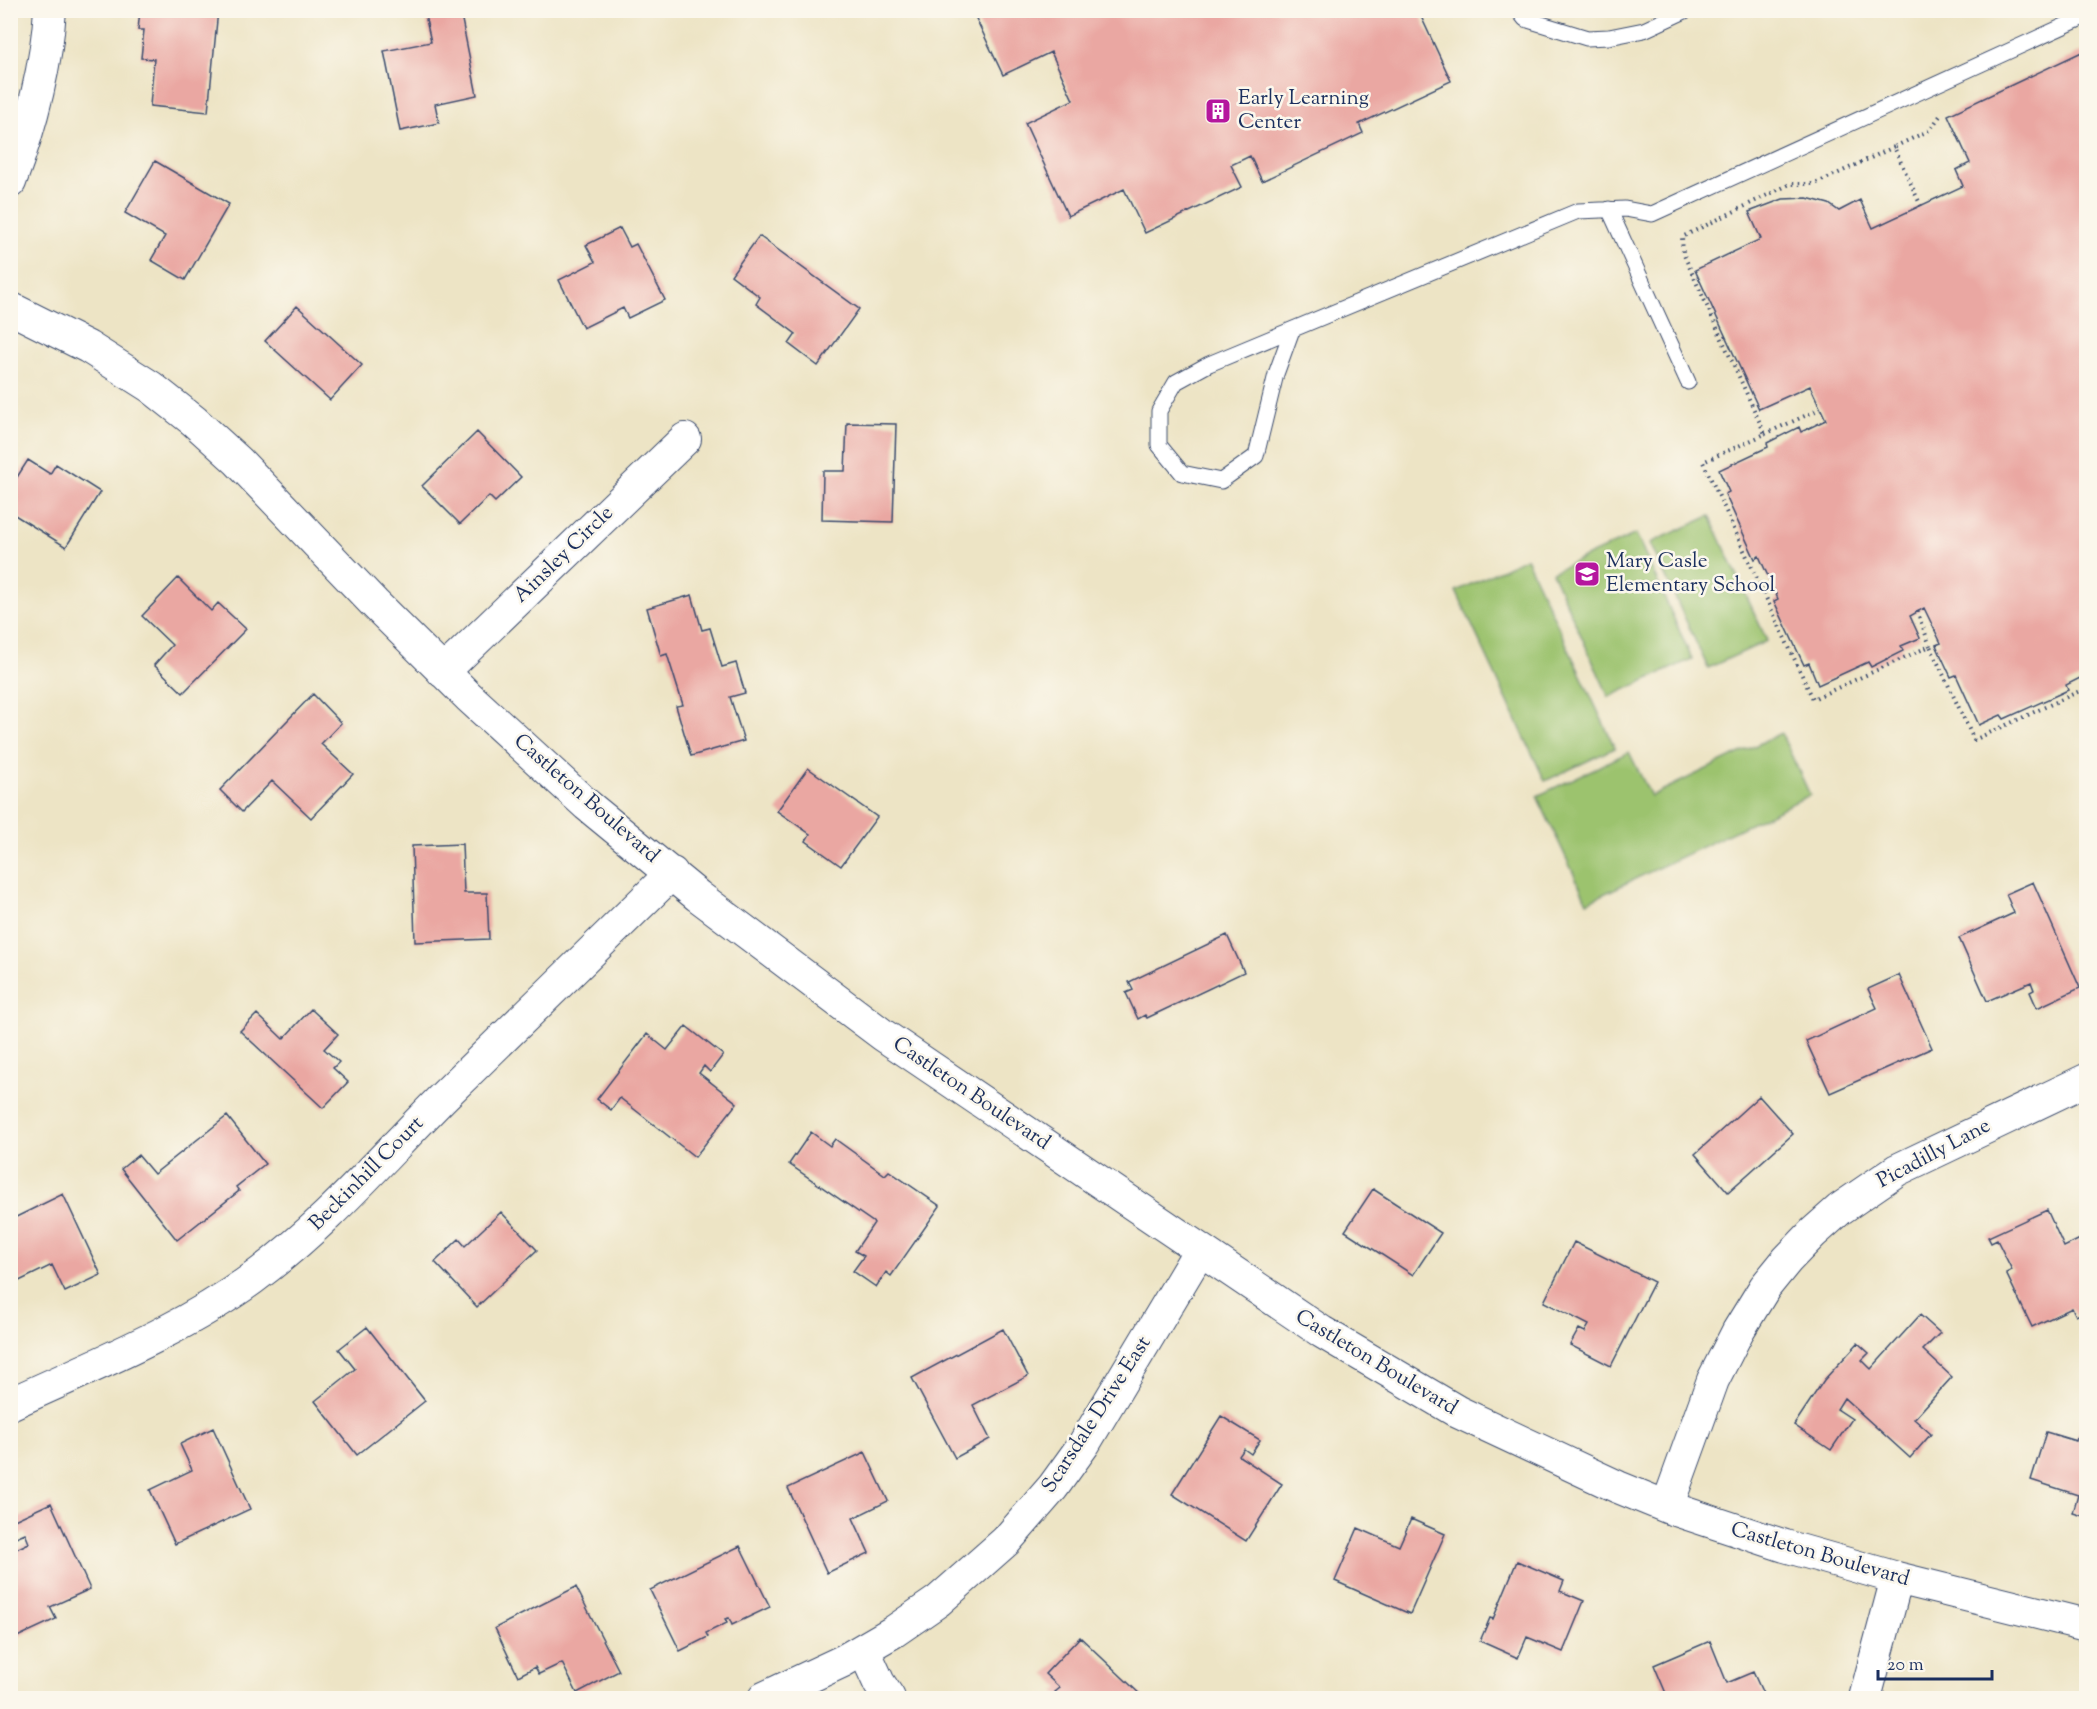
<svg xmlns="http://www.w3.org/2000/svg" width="2097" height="1709" viewBox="0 0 2097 1709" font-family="'Sorts Mill Goudy',serif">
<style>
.green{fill:#9cc36e;stroke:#5c7966;stroke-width:1.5}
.building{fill:#eaa7a2}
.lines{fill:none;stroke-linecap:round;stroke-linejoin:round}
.service-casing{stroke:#3a4a6d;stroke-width:17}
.minor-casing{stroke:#3a4a6d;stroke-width:34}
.path{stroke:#3a4a6d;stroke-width:4;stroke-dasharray:1.5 4.5;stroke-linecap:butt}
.service{stroke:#fff;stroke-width:15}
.minor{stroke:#fff;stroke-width:32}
.labels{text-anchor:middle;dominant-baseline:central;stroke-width:5;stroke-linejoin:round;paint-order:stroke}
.poi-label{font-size:21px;fill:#1b2f5e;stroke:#fbf7ec;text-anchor:start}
.street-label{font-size:21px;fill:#1b2f5e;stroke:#fbf7ec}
</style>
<rect width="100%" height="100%" fill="#fbf7ec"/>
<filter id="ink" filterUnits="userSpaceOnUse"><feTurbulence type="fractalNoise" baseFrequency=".0167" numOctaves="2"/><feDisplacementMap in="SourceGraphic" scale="12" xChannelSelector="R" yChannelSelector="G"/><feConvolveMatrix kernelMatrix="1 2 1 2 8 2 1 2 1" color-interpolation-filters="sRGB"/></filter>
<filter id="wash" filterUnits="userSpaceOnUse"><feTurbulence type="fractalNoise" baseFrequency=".008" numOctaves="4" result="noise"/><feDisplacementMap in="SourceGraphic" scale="24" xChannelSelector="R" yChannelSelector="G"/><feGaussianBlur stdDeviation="1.35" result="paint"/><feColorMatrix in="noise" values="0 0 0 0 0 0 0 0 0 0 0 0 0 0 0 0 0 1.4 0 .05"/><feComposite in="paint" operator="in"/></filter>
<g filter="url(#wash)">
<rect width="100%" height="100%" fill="#ede4c5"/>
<!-- green -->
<path class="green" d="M1710,516L1767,641L1708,668L1650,543Z
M1636,534L1692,659L1609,697L1552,572Z
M1526,558L1615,748L1545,781L1456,591Z
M1781,733L1810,795L1587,902L1537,796L1629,752L1651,796Z"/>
<g id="blocks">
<!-- building -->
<path class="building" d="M140,10H218L208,112L150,106L154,59L141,58L144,30H138Z
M447,10H460L477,95L435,104L439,123L400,131L384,51L431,42L425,15Z
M972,10H1418L1451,81L1359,124L1363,133L1262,181L1250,156L1231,165L1242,187L1145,233L1124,189L1068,216L1025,123L1073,100L1051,52L1003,75Z
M2086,50V675L2066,685L2068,690L2004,719L2001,715L1979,725L1956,675L1951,677L1936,645L1941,643L1924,608L1910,616L1920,638L1901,646L1903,651L1871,667L1868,662L1818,685L1809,663L1804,665L1774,601L1778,599L1759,556L1755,559L1725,494L1729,492L1719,470L1768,447L1767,443L1799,427L1801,432L1826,420L1810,386L1759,409L1695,270L1761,239L1749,212L1783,199L1807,198L1829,204L1839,211L1860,200L1873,228L1963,186L1956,170L1970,163L1948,115Z
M155,161L229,204L185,280L151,260L165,236L125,213Z
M620,228L630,247L636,244L665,300L628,318L623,308L583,328L559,280L595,262L586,245Z
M759,236L859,309L818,366L789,344L796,334L756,304L760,297L731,275Z
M297,306L362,365L330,400L265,341Z
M847,423L896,424L893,522L822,520L823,471H845Z
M477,432L521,477L495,502L489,496L460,524L422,486Z
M28,460L50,474L56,464L100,492L66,547L10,512V488Z
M178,578L211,611L218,603L246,629L183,693L154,665L172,645L142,616Z
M692,595L702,630L710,628L722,667L736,663L745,693L730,697L744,741L691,756L676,706L683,705L667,654L661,656L647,608Z
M313,694L341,723L321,744L353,774L311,818L272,781L242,812L220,790Z
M808,768L877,817L841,866L806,841L810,834L777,811Z
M462,844L464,893H487L489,939L415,942L412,846Z
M2033,882L2080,988L2037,1008L2030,992L2034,990L2031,982L1987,1001L1959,938L2014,913L2006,894Z
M1227,935L1244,972L1147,1018L1145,1015L1138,1019L1126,993L1133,990L1129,982Z
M1899,975L1932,1048L1830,1093L1806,1041L1877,1008L1868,989Z
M311,1009L338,1034L324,1049L339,1062L333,1068L348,1082L323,1108L240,1031L257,1014L283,1039Z
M686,1026L723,1055L710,1072L704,1066L699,1073L737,1103L695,1157L620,1098L611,1110L597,1099L647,1034L667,1050Z
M1759,1096L1793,1134L1728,1192L1695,1154Z
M227,1116L265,1164L236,1187L239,1191L177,1240L121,1169L138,1155L154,1174Z
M811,1132L830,1146L835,1139L885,1175L889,1171L940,1206L891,1276L886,1272L876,1287L853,1271L864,1256L855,1251L874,1223L789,1164Z
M1373,1189L1441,1233L1413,1275L1345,1231Z
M63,1194L101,1275L65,1292L52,1265L13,1284L10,1280V1220Z
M2047,1210L2064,1247L2086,1236V1311L2076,1316L2072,1308L2032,1327L2006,1273L2012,1270L1997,1240L1991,1243L1988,1237Z
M501,1212L537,1250L477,1307L435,1262L459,1239L465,1246Z
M1574,1242L1654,1282L1611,1366L1570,1345L1579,1329L1585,1332L1589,1325L1544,1302Z
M1920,1315L1940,1333L1923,1350L1952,1377L1914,1419L1931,1434L1910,1458L1844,1398L1837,1409L1852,1419L1831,1450L1794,1425L1824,1380L1858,1343L1869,1353L1862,1360L1871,1369Z
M367,1327L425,1401L357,1455L315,1401L355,1369L339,1349Z
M1003,1329L1028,1376L973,1405L990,1439L955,1458L912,1378Z
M1221,1416L1260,1440L1251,1454L1244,1449L1239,1456L1282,1484L1246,1541L1172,1494Z
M2083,1418L2086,1419V1517L2073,1513L2078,1495L2031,1480L2046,1432L2076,1441Z
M213,1428L250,1509L175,1544L150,1490L192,1470L180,1444Z
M865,1452L888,1501L853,1518L869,1553L827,1573L788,1488Z
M51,1503L90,1589L50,1607L56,1619L15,1638L10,1629V1552L29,1543L25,1533L14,1538L10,1532V1522Z
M1411,1519L1445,1534L1410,1614L1335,1581L1358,1528L1399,1546Z
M740,1546L770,1607L732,1625L729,1618L725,1619L727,1623L706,1633L708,1637L680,1651L650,1590Z
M1517,1561L1564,1581L1560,1591L1584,1601L1563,1652L1527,1637L1518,1658L1480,1641L1490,1618L1493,1619Z
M576,1587L619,1671L577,1693L562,1663L539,1674L535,1667L518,1676L495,1628Z
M1080,1637L1144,1698H1062L1055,1692L1060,1688L1045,1674Z
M1710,1641L1727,1683L1753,1672L1765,1698H1668L1654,1665Z"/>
</g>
</g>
<g filter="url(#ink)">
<use href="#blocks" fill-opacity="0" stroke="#3a4a6d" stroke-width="1.5"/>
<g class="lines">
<!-- service casing -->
<g class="service-casing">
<path id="service" d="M1518,10L1525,19L1587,38L1609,37L1644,30L1687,10
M1609,209L1688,382
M1292,330L1276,374L1256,456L1221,481L1182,473L1159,445V411L1176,382L1209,364L1578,211L1625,209L1652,214L2086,16"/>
</g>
<!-- minor casing -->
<g class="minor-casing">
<path id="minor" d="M10,182C31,126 46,70 50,10
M10,308L88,347L151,387L194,421L238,461L374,603L469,697L587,805L698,896L883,1035L1322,1332L1458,1412L1618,1487L1667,1507L1785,1546L1897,1578L2086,1625
M443,672L685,439
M10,1404C92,1366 179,1332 252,1279C327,1224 380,1160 445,1095C520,1021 596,947 672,873
M1667,1507L1713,1380L1738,1331L1765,1287L1787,1260L1813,1233L1840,1209L1897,1170L2086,1080
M864,1650L879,1683L889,1698
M764,1698L843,1661L893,1632L938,1601L1006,1541L1053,1487L1084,1444L1200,1250
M1865,1698L1897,1578"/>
</g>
<!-- path -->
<path class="path" d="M1894,147L1815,184H1790L1682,237L1683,253L1765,434L1703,462L1813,699L1930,646L1974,740L2086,688
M1921,206L1894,147L1930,130L1942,113
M1765,434L1820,409
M1917,611L1930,646"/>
<!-- service -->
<use href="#service" class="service"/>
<!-- minor -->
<use href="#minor" class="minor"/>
</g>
</g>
<!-- icons -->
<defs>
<g id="building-square" transform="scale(1.35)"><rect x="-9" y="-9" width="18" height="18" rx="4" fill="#b5179e" stroke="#fbf7ec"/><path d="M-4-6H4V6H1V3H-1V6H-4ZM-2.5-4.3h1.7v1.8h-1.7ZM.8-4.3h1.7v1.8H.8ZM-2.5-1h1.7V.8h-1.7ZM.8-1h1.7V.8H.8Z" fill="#fff"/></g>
<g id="school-square" transform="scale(1.35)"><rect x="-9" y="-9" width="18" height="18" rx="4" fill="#b5179e" stroke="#fbf7ec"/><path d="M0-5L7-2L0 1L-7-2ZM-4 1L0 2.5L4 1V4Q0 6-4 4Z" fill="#fff"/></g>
</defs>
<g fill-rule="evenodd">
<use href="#building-square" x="1218" y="111"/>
<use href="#school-square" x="1587" y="574"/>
</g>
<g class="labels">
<!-- poi labels -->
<g class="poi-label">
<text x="1238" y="99">Early Learning<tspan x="1238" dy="24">Center</tspan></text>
<text x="1606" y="562">Mary Casle<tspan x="1606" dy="24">Elementary School</tspan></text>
</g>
<!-- street labels -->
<g class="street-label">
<text transform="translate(564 555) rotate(-44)">Ainsley Circle</text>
<text transform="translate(586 799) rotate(41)">Castleton Boulevard</text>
<text transform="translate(971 1094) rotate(34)">Castleton Boulevard</text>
<text transform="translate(1934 1154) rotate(-28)">Picadilly Lane</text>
<text transform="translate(367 1174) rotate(-45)">Beckinhill Court</text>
<text transform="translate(1376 1363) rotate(31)">Castleton Boulevard</text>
<text transform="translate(1097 1415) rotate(-57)">Scarsdale Drive East</text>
<text transform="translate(1820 1555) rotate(16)">Castleton Boulevard</text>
</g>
</g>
<!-- margin -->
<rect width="2097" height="1709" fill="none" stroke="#fbf7ec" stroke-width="36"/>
<!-- scale -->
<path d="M1878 1670v9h114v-9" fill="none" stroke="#1b2f5e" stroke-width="3"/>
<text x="1887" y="1670" font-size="18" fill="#1b2f5e" stroke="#fbf7ec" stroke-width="4.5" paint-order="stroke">20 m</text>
</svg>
